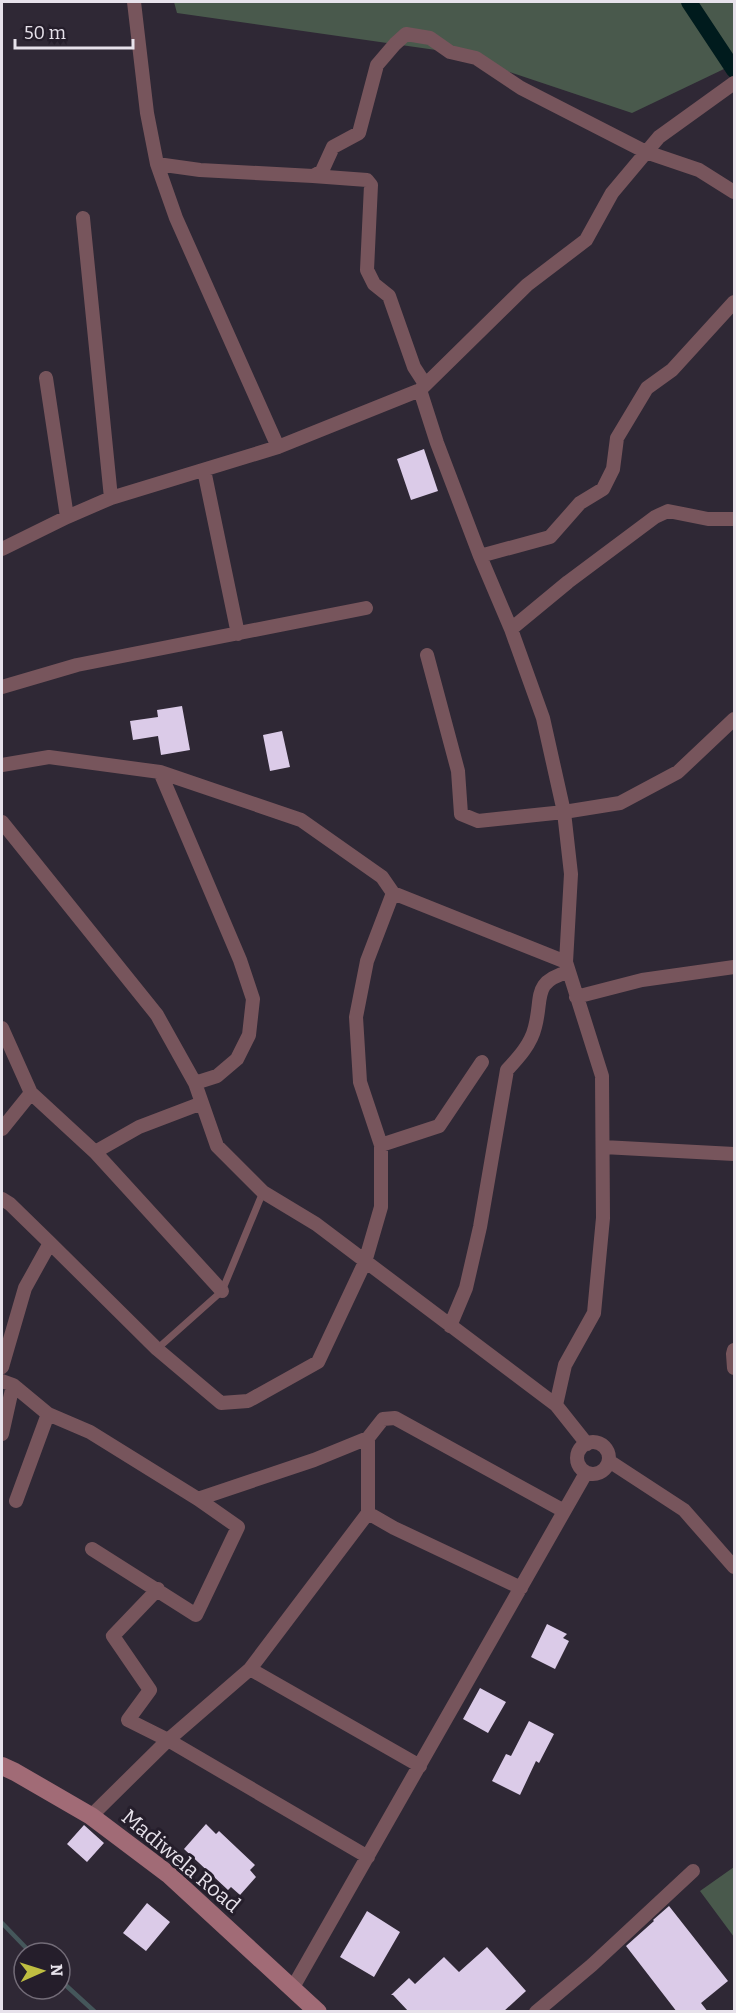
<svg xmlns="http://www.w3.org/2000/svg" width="736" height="2013" viewBox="0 0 736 2013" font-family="Bitter,serif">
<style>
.green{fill:#49594c}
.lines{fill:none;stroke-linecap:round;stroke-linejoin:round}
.stream{stroke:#45575b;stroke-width:4.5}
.canal{stroke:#001b1d;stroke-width:16}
.building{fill:#dbcbe8}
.lane{stroke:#77555c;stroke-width:7}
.street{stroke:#77555c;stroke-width:14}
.secondary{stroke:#a16b76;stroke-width:18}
.labels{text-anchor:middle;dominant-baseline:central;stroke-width:6;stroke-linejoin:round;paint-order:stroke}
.street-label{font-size:21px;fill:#e7e2eb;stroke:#251e2b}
</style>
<rect width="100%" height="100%" fill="#2f2835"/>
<!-- green -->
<path class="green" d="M174,2H734V60L724,69L632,113L450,52L177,13Z
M734,1867V1937L700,1891Z"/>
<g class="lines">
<!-- stream -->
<path class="stream" d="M2,1923L31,1953
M60,1980L95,2012"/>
<!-- canal -->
<path class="canal" d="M689,2L734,70"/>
</g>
<!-- building -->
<path class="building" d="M424,449L438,491L411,500L397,459Z
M182,706L190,750L161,755L158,736L133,740L130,721L158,717L157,710Z
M282,731L290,767L270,771L263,735Z
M547,1624L567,1634L563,1638L569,1641L555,1669L531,1657Z
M480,1688L506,1702L488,1733L463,1719Z
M529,1721L554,1734L539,1763L536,1761L520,1795L492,1781L506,1754L511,1756Z
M206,1824L216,1834L219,1831L255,1865L250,1870L256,1877L240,1895L231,1887L228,1890L184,1849Z
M84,1825L104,1843L87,1862L67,1844Z
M147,1903L170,1922L146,1951L123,1933Z
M669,1906L728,1981L701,2003L708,2012H677L626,1946L654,1921L653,1920Z
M367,1911L400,1932L374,1977L340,1957Z
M487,1947L526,1991L503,2012H409L393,1995H391L409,1978L415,1984L444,1957L459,1972Z"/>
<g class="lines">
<!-- lane -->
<path class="lane" d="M157,1349L222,1291L263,1192"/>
<!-- street -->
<path class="street" d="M134,2L147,113L157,164L176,218L278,447
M157,164L200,170L313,176L322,171L333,147L359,133L377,65L395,44L406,34L430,38L450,52L476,58L521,88L646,152L699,170L734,192
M313,176L367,180L371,185L367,270L374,284L389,296L414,367L425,384
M83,218L111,498
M46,378L67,517
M420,390L437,443L480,556L511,629L543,718L564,812L571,874L566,962L602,1076L603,1218L594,1313L565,1365L556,1405L587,1444
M204,470L238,634
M2,549L67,517L111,498L278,447L420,390L527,285L586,240L612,193L659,137L734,83
M480,556L550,537L580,503L603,489L613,469L617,438L647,388L672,370L734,302
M511,629L568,582L655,517L668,511L708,519H734
M427,655L458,771L461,814L478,821L564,812L620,803L678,772L734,719
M2,687L77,665L366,608
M2,765L49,757L160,772L301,820L382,877L393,893L566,962
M160,772L240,960L253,999L249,1035L237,1059L217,1076L195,1083
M2,822L157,1015L195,1083L217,1146L263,1192L316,1224L556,1405
M576,997L642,980L734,967
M2,1028L31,1093L95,1152L222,1291
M2,1129L31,1093
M381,1145L439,1126L482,1062
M603,1147L734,1154
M95,1152L139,1127L202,1103
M2,1199L10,1204L50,1243L157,1349L221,1403L248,1401L318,1362L365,1262L381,1207V1145L360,1082L356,1017L367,961L393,893
M450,1326L466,1288L480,1227L507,1070C519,1057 531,1044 535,1027C543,997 532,982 568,972
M734,1350L733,1354L734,1368
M2,1367L25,1288L50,1243
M2,1381L13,1385L48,1414L90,1432L198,1499L238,1527L196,1615L92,1549
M2,1434L13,1385
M577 1458a16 16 0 1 1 32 0a16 16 0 1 1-32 0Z
M609,1461L684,1510L734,1567
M198,1499L314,1460L368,1438
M16,1501L48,1414
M368,1513L394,1528L521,1588
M158,1589L113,1636L150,1690L128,1720L168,1740L368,1857
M250,1669L420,1766
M91,1816L168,1740L250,1669L368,1513V1438L383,1419L395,1418L564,1511
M292,1989L586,1473
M536,2012L592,1965L693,1871"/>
<!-- secondary -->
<path class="secondary" d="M2,1766L15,1772L91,1816L168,1874L318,2012"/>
</g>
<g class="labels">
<!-- street labels -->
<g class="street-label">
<text transform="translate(181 1861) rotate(40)">Madiwela Road</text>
</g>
</g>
<!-- border -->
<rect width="736" height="2013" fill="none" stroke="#e7e2eb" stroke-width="6"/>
<!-- north arrow -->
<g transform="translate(42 1971) rotate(87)"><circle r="28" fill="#251e2b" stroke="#736c78" stroke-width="1.5"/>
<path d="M0-4.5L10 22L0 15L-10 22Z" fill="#bfbe41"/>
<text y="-9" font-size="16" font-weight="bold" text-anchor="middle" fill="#e7e2eb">N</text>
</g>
<!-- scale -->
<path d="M15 39v9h118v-9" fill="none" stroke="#e7e2eb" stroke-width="3"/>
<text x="24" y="39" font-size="18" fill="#e7e2eb" stroke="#251e2b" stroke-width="4.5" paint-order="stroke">50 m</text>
</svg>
